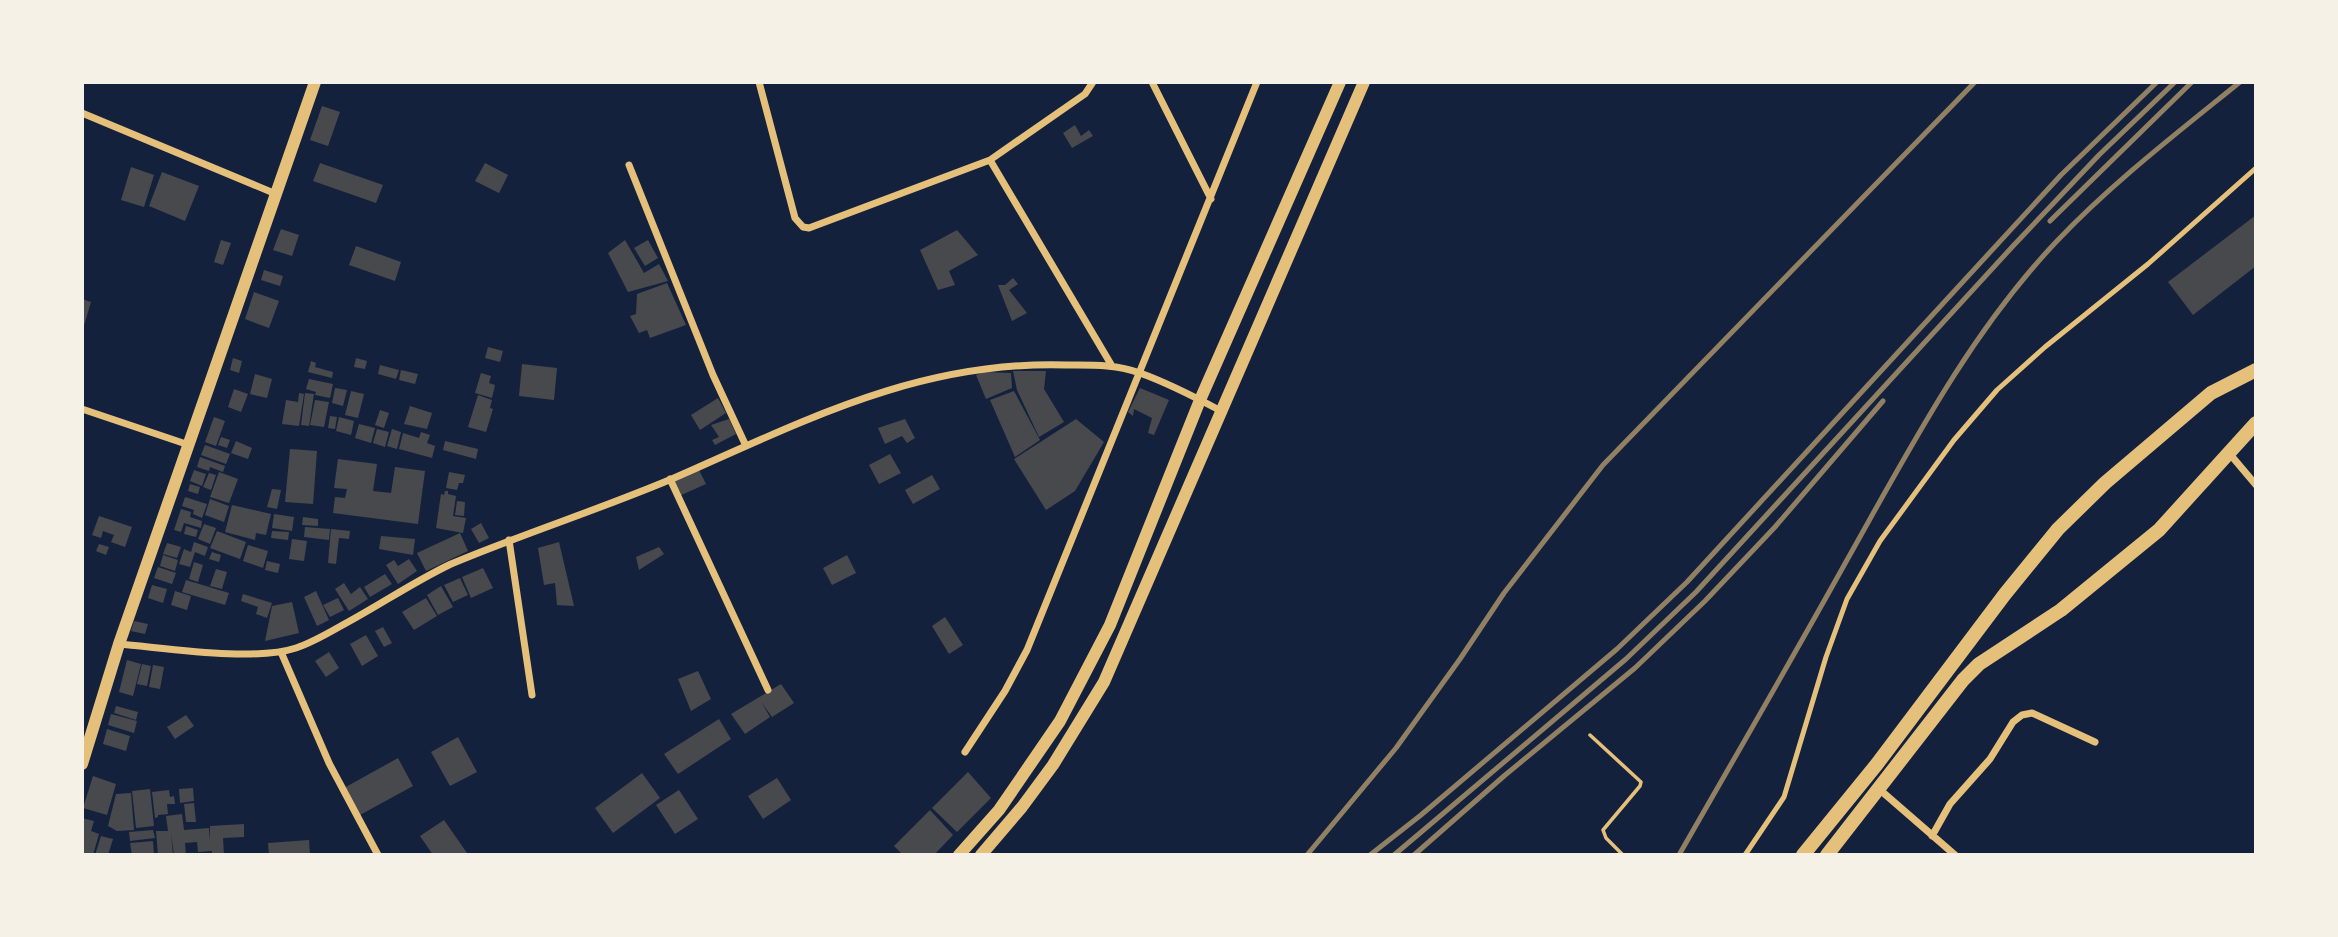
<svg xmlns="http://www.w3.org/2000/svg" width="2338" height="937" viewBox="0 0 2338 937" font-family="'Asap Condensed',sans-serif">
<style>
.building{fill:#48494c}
.lines{fill:none;stroke-linecap:round;stroke-linejoin:round}
.path{stroke:#e5c07b;stroke-width:3.5}
.service{stroke:#e5c07b;stroke-width:5}
.minor{stroke:#e5c07b;stroke-width:7}
.tertiary{stroke:#e5c07b;stroke-width:12}
.secondary{stroke:#e5c07b;stroke-width:14}
.rail{stroke:#918062;stroke-width:5}
</style>
<rect width="100%" height="100%" fill="#14213d"/>
<!-- building -->
<path class="building" d="M322,106L340,112L328,146L310,140Z
M1075,125L1081,136L1089,130L1093,136L1072,148L1063,133Z
M320,163L383,185L376,203L313,181Z
M485,163L508,175L499,193L475,181Z
M131,167L154,175L144,207L121,200Z
M162,172L199,186L185,221L149,206Z
M2256,215V266L2193,315L2168,282Z
M281,229L299,235L292,256L273,250Z
M957,230L978,255L949,271L955,285L938,290L920,250Z
M221,240L231,243L223,265L214,262Z
M625,240L644,273L659,264L668,281L628,292L608,253Z
M648,240L658,258L645,266L634,248Z
M356,246L401,262L395,281L349,265Z
M264,270L283,276L280,286L261,280Z
M1013,278L1018,284L1009,290L1027,313L1012,321L998,285H1005Z
M667,283L686,325L650,338L647,330L639,333L630,316L636,314L637,294Z
M254,292L279,301L269,328L245,319Z
M82,299L91,302L83,329H82Z
M488,347L503,351L500,362L485,358Z
M233,358L242,361L239,373L230,370Z
M356,358L367,361L365,369L354,367Z
M311,361L316,363L315,367L333,372L332,378L308,372Z
M522,364L557,368L554,400L519,396Z
M380,365L399,370L396,379L378,374Z
M401,370L418,374L415,384L399,380Z
M1013,371H1046L1044,389L1064,422L1039,437L1017,390Z
M985,372L1011,373L1012,388L986,399L976,375Z
M481,373L491,376L489,383L495,385L492,398L475,393Z
M255,374L272,379L267,398L250,394Z
M309,379L333,384L330,398L315,395L316,392L306,389Z
M335,388L347,390L343,406L332,403Z
M1140,388L1169,400L1154,435L1148,433L1152,418L1134,409L1133,416L1128,412Z
M234,389L248,394L241,412L228,407Z
M351,391L364,394L358,418L345,415Z
M1014,391L1040,440L1015,457L990,400Z
M299,393L304,394L299,426L282,424L286,400L298,402Z
M305,393L314,394L309,426L301,425Z
M478,395L492,400L490,408L493,409L486,432L468,427Z
M718,398L726,413L700,430L691,415Z
M315,400L329,402L324,427L310,425Z
M410,406L432,413L427,429L404,424Z
M380,410L389,413L384,428L375,425Z
M330,416L337,417L335,429L328,428Z
M214,417L225,421L216,446L205,442Z
M339,417L354,421L351,435L336,431Z
M729,419L736,434L715,445L712,440L719,437L711,425Z
M905,419L915,438L907,443L902,436L885,444L878,428Z
M1076,419L1104,442L1075,491L1046,510L1014,459Z
M359,424L375,428L371,443L355,438Z
M377,429L389,432L385,447L373,443Z
M392,429L401,432L397,449L387,446Z
M421,432L430,435L427,443L435,446L432,458L399,449L403,433L419,438Z
M221,437L230,440L227,448L218,445Z
M236,441L252,448L248,459L231,453Z
M445,441L478,449L476,459L443,450Z
M205,445L230,454L226,464L201,455Z
M290,449L317,451L313,504L285,502Z
M890,454L901,473L879,484L869,465Z
M200,457L225,466L223,472L210,467L209,471L197,467Z
M338,459L377,464L373,491L391,493L395,467L425,471L418,524L333,513L335,497L345,498L347,489L334,488Z
M698,468L706,484L679,496L672,479Z
M194,470L206,474L202,486L190,481Z
M219,472L238,479L229,503L210,497Z
M449,472L465,475L463,483H459L457,490L446,488Z
M209,473L216,475L211,490L203,487Z
M932,475L940,489L913,504L905,490Z
M190,484L200,487L198,494L188,491Z
M272,489L281,490L277,509L267,507Z
M445,491H448V494L456,496L453,516L466,518L463,533L436,528L441,494L444,495Z
M185,497L207,504L202,518L193,514L194,510L182,506Z
M210,499L229,506L224,522L205,515Z
M457,501L465,502L464,516L455,515Z
M232,505L271,514L266,535L256,533L255,540L225,532Z
M181,509L191,512L190,517L202,521L201,528L184,523L181,532L174,530Z
M274,514L294,517L292,531L272,528Z
M99,516L132,527L125,547L111,542L114,535L103,531L101,538L92,535Z
M303,517L318,519V526L302,525Z
M481,523L489,538L479,543L471,529Z
M204,524L216,528L210,544L198,539Z
M186,526L198,530L196,537L184,534Z
M305,527L330,529L329,540L304,537Z
M331,529L350,531L349,539L339,538L336,564L328,563Z
M217,531L246,542L240,559L210,548Z
M272,531L289,532L288,540L271,538Z
M460,533L468,551L426,571L417,553Z
M381,536L415,539L413,555L379,549Z
M292,539L307,541L304,561L289,559Z
M194,542L208,547L205,556L195,552L190,567L179,564L184,549L191,552Z
M559,542L574,606L557,605L555,583L544,585L538,548Z
M167,543L181,547L177,558L163,554Z
M99,544L109,547L106,555L96,551Z
M248,545L268,551L263,568L243,561Z
M659,547L664,554L639,570L636,557Z
M212,552L221,555L219,562L209,559Z
M163,555L178,560L175,571L160,566Z
M847,555L856,573L832,585L823,568Z
M409,559L417,571L398,584L386,565L394,560L398,566Z
M267,561L280,564L278,573L265,570Z
M194,562L203,565L198,582L189,579Z
M158,567L176,573L172,584L154,578Z
M483,568L493,588L471,598L462,577Z
M216,569L227,572L222,589L210,586Z
M385,574L392,584L370,597L364,587Z
M460,578L468,595L453,602L444,585Z
M186,580L229,593L225,605L182,592Z
M344,583L351,594L360,587L368,599L349,611L335,589Z
M152,585L167,589L163,603L148,598Z
M441,586L453,607L438,615L427,595Z
M175,591L191,596L187,610L171,605Z
M316,591L329,620L317,626L304,597Z
M243,594L272,603L267,618L256,614L258,607L241,601Z
M338,598L344,610L330,617L323,605Z
M426,598L437,616L414,630L402,612Z
M292,602L299,633L265,641L272,606Z
M945,617L963,645L949,654L932,626Z
M134,621L148,624L145,634L131,631Z
M383,627L392,643L384,647L375,631Z
M366,635L378,656L362,666L350,644Z
M329,652L339,668L326,677L315,661Z
M127,660L141,664L133,696L119,692Z
M142,664L151,666L147,686L137,684Z
M153,665L164,667L160,689L149,687Z
M698,671L711,699L691,711L678,679Z
M781,684L794,703L772,717L762,703L770,717L745,734L731,714Z
M116,706L138,712L136,720L114,713Z
M111,714L137,721L134,733L108,725Z
M186,715L194,726L175,739L167,727Z
M719,719L731,739L678,774L664,754Z
M107,729L130,736L126,751L103,744Z
M458,737L477,772L450,786L431,752Z
M398,758L413,786L360,815L344,788Z
M968,772L991,798L957,832L932,808Z
M642,773L660,798L613,833L595,808Z
M93,776L116,784L107,815L83,808Z
M777,778L791,800L763,819L748,796Z
M193,788L194,801L180,803L179,789Z
M150,789L154,826L136,828L132,791Z
M169,790L170,797L174,796L175,804H167L168,814L158,815V817L155,818L152,792Z
M679,790L698,819L675,834L656,805Z
M131,793L134,830L117,831L108,826L116,794Z
M194,803L196,822H186L184,804Z
M930,810L953,835L934,855H903L894,846Z
M182,814L184,830L209,828L210,841V826L244,824V837L223,838L224,855H212V851L198,852L197,842L185,843L186,855H174L171,833L173,855H158L156,831H168L166,816Z
M82,818L94,821L91,831L99,834L93,855H82Z
M444,820L467,853L465,855H433L420,836Z
M153,830L155,838L130,841L129,832Z
M101,836L113,839L108,855H95Z
M309,840L310,855H269L268,843Z
M153,841L154,855H132L130,843Z"/>
<g class="lines">
<!-- path -->
<path class="path" d="M1590,735L1641,782L1640,786L1603,830L1606,838L1623,855"/>
<!-- service -->
<path class="service" d="M1745,855L1784,797L1826,657L1847,599L1880,541L1954,440L1997,390L2045,347L2148,264L2256,168"/>
<!-- minor -->
<path class="minor" d="M759,82L795,218L803,227L809,228L990,160L1085,94L1093,82
M1152,82L1211,199
M82,113L276,194
M990,160L1112,366
M629,165L713,375L746,446
M82,409L189,445
M2229,453L2256,485
M670,479L768,690
M509,540L532,695
M119,644C166,648 253,662 296,648C311,643 325,635 339,627C377,607 413,582 451,564C525,533 601,509 674,478C804,421 920,360 1067,365C1091,365 1116,364 1140,373C1168,383 1195,397 1221,411
M281,652L329,763L378,855
M965,752L1005,691L1027,650L1257,82
M1879,789L1955,855
M1932,836L1950,804L1990,759L2013,722L2022,715L2032,713L2095,742"/>
<!-- tertiary -->
<path class="tertiary" d="M82,764L119,644L315,82
M959,855L999,810L1060,721L1110,625L1200,400L1340,82
M981,855L1022,807L1053,765L1104,682L1364,82"/>
<!-- secondary -->
<path class="secondary" d="M1803,855L1877,764L2005,594L2058,529L2105,483L2211,393L2256,370
M1827,855L1963,680L1979,664L2061,610L2159,530L2256,423"/>
<!-- rail -->
<path class="rail" d="M2050,221L2192,82
M1307,855L1396,748L1460,659L1504,593L1603,465L1975,82
M1370,855L1421,815L1617,649L1687,582L2061,175L2157,82
M1394,855L1626,659L1696,592L2013,246L2099,155L2175,82
M1414,855L1504,776L1635,668L1705,601L1775,527L1883,401
M1679,855C1735,757 1792,659 1847,560C1909,450 1969,334 2056,242C2112,183 2177,133 2240,82"/>
</g>
<!-- border -->
<rect width="2338" height="937" fill="none" stroke="#f6f1e7" stroke-width="168"/>
</svg>
